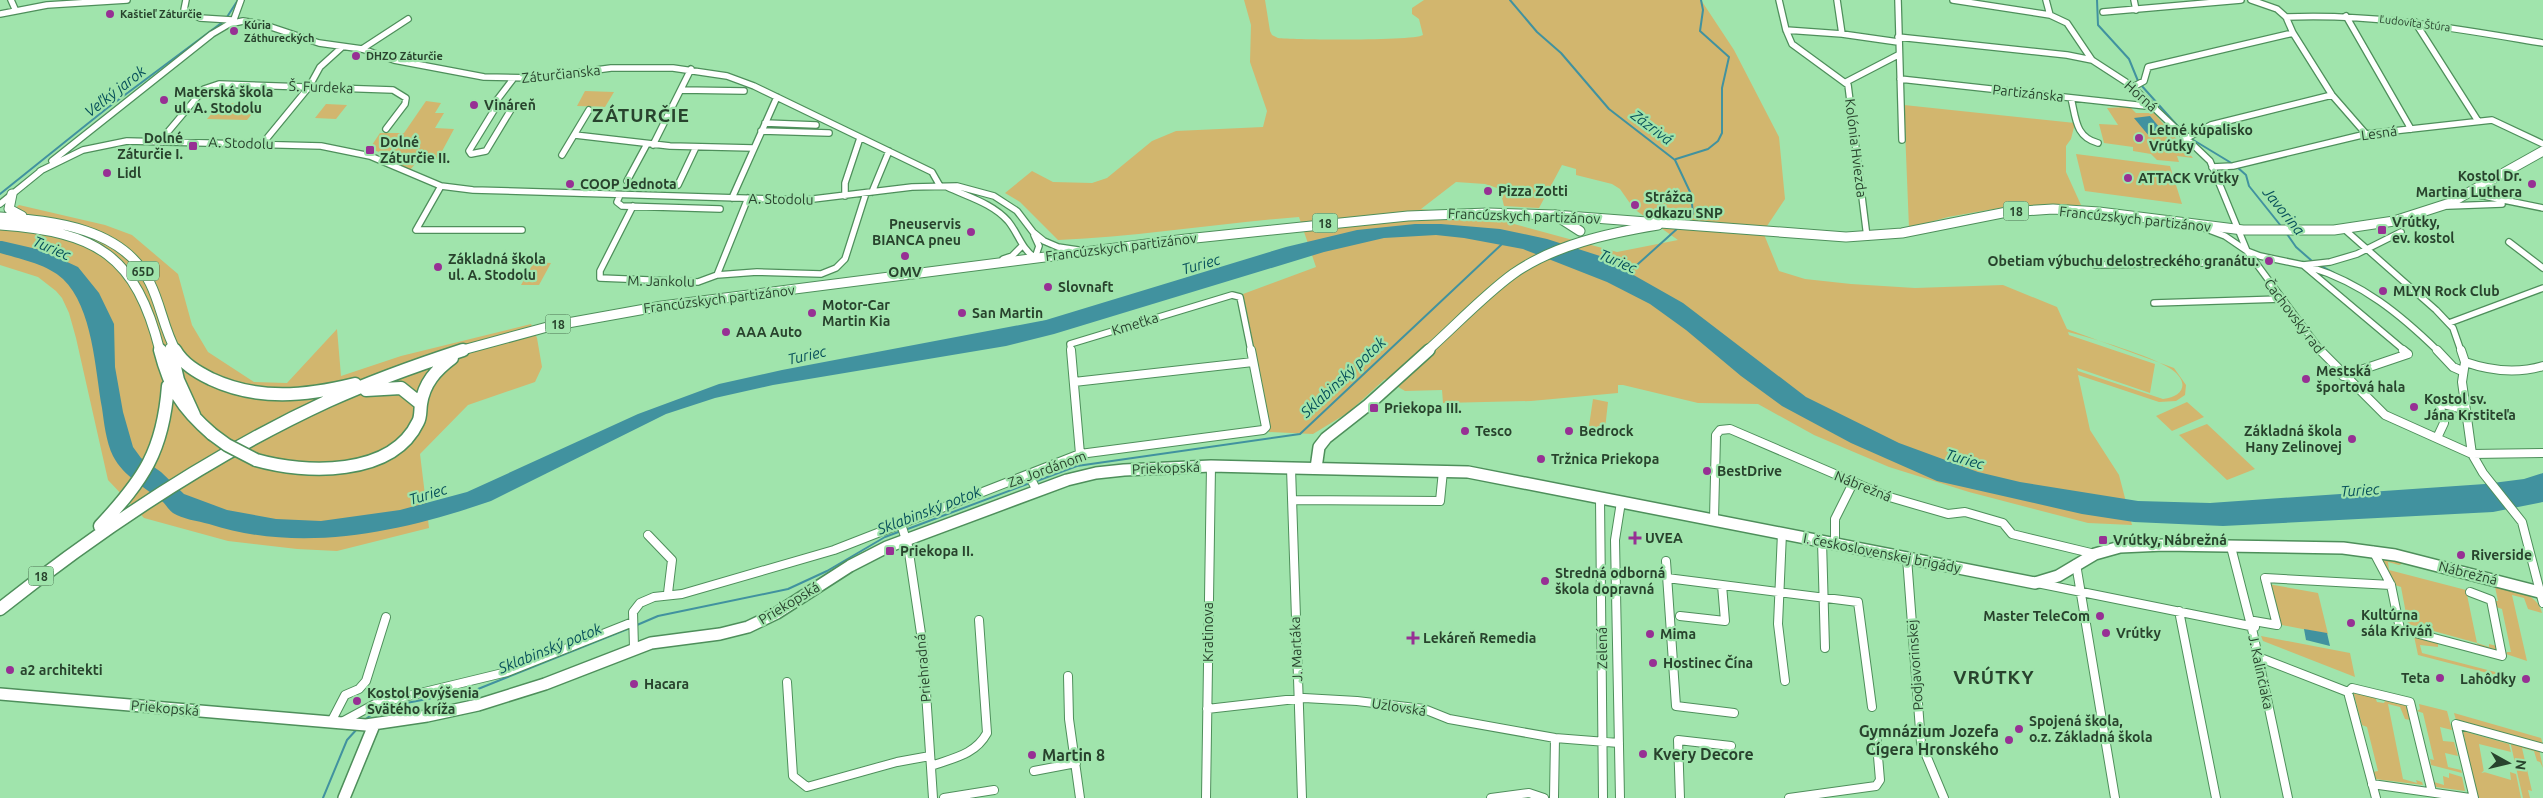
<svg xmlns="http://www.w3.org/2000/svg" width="2543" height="798" viewBox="0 0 2543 798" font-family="Ubuntu,sans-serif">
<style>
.green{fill:#d2b66e;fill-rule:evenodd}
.water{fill:#41929f}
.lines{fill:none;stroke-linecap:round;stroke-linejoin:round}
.stream{stroke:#41929f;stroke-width:2}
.street-far1-casing{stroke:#4e8f5b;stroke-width:8}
.street-casing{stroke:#4e8f5b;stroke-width:10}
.secondary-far1-casing{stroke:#4e8f5b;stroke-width:11}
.secondary-casing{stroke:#4e8f5b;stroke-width:14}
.primary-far1-casing{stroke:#4e8f5b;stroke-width:11}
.primary-casing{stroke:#4e8f5b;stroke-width:15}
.street-far1{stroke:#fff;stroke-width:5.5}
.street{stroke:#fff;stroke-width:8}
.secondary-far1{stroke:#fff;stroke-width:9}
.secondary{stroke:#fff;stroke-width:11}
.primary-far1{stroke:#fff;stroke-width:9}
.primary{stroke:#fff;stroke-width:12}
.primary-bridge-casing{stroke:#4e8f5b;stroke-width:15;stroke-linecap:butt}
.primary-bridge{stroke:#fff;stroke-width:12}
.poi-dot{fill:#973094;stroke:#a0e4ac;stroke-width:2}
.labels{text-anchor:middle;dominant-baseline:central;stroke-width:4.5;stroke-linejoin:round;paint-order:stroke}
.far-poi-label{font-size:11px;font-weight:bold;fill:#28432d;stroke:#a0e4ac;text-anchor:start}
.far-street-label{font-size:11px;fill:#28432d;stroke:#a0e4ac}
.shield{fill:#a0e4ac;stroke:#4c7353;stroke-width:1}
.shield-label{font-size:12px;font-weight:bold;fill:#28432d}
.street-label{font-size:14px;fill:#28432d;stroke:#a0e4ac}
.poi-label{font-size:14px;font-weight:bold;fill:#28432d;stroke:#a0e4ac;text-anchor:start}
.water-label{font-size:15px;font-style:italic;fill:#07505a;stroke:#a0e4ac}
.near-poi-label{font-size:16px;font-weight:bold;fill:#28432d;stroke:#a0e4ac;text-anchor:start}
.district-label{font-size:19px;font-weight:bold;letter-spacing:1px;fill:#28432d;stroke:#a0e4ac}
</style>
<rect width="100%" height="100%" fill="#a0e4ac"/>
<!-- green -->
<path class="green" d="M1244,0H1265L1270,31L1272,35L1278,38C1294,40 1415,41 1423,35L1419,19L1412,14V8L1424,0H1701L1734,50L1779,137L1785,199L1763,232L1779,271L1805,279L1851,284L1915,288L2003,285L2057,307L2067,329L2174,368L2186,385L2185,395L2176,401L2159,402L2078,375L2090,430L2119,475L2132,525L2088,523L1969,492L1889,467L1814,435L1758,404L1698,403L1623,385H1618V393L1531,401L1443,403L1442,390L1405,391L1385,379L1349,412L1313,434L1269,432L1243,294L1316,267L1299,217C1219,223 1139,237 1058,240L1020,202L1005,193L1032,171L1053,182L1092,183L1107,178L1152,141L1176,131L1263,127L1267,111L1250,62L1251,25ZM1562,165L1576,169V175L1612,184L1620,189L1634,209L1678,240L1617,252L1492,218L1421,209L1456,182L1485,184L1500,189L1504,206L1539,208ZM2068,332C2092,338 2152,356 2171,369C2190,382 2184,397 2163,399L2078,371L2077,368L2150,393L2155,364L2069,335Z
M585,91L614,92L605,107L577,106Z
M426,101L441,103L435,113H444L435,128L454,129L440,155L431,164L416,163L410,170L385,159L383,154L370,148L380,133H404Z
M221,103L260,104L247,120L207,119Z
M326,104L347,105L336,119L315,118Z
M1904,105L2075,123L2071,139L2066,146V172L2081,205H2017L1948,217L1909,228Z
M2126,107L2131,108L2136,113H2154L2193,158L2177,156L2179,162L2157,160L2151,154L2133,151V147L2104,143L2099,124L2118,125L2107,108Z
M2076,154L2170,166L2182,204L2085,191Z
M19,205L105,225L132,235L178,274L192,325L208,352L254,382L287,383L337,329L341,376L401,356L531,324L537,338L542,367L535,382L468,405L420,454L429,528L337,551L297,549L228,541L144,518L108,480L76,338L69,313L62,298L56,291L38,277L0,265V221Z
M534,262L551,263L539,285H521Z
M1593,399L1608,402L1605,429L1589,426Z
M2187,402L2204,417L2172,431L2156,416Z
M2207,424L2255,469L2227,480L2179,435Z
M2382,558L2404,563L2399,565L2388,562L2389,570L2466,590L2477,643L2489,647V644L2497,646V652L2478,648L2477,643L2408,624L2401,587L2395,585Z
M2268,584L2318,593L2328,634L2277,624Z
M2495,587C2514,591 2537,592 2542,613L2528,609L2524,598L2512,595L2527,661L2506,654L2507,652H2511L2502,609L2496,607L2495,601H2498Z
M2261,636L2350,653L2355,677L2263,641Z
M2414,636L2438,643V647L2420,645L2422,653L2503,674V677L2418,655Z
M2353,691L2375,697L2377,702L2384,703L2386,699L2406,704L2410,720L2405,719L2400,707L2388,704L2403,779L2417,783L2416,780L2422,782L2423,785L2375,779L2373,772L2378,771L2367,727L2362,725Z
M2419,704L2447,711L2452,730L2440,727L2443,741L2454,742L2458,756L2445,753L2448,767L2461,770L2462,773L2431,765L2430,759L2434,760L2423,713L2417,711L2420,709Z
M2454,713L2541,738L2543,745L2456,720Z
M2463,731L2509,744L2511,752L2479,744L2484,772L2511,780L2510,772L2516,774L2521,798H2477Z
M2510,741L2539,749L2543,768L2540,762L2537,761L2534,751L2522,748L2532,791L2528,790L2530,798H2523Z
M2449,773L2462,777L2465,791L2436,787L2434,782L2444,785L2443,776L2449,778Z"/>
<!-- water -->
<path class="water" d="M2150,116L2165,134L2149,136L2134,118Z
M1415,224H1441L1500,229L1547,239L1600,256L1683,303L1806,397L1899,443L1978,472L2020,482L2138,501L2210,503L2485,484L2524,479L2543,473V502L2493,512L2223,526L2134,522L2082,514L1937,481L1851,443L1782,406L1741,376L1686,330L1650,304L1607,282L1523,249L1464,238L1436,235L1384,238L1324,252L1054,334L1006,346L773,385L715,398L666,414L491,501C401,532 302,554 209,524C198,521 182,519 173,513C169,510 166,505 163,502C145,487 124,477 113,456C106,442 104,422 102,408C95,369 93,308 63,279C47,264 20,259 0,253V241H2L41,250L78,267L99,293L114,324L115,367L123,412L133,447L141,458L161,472L184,494L227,510L276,519L321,521L400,510L467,492L638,414L719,384L782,370L1046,320L1286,247L1357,230Z
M2304,629L2327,633L2330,646L2306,640Z"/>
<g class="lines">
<!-- stream -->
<path class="stream" d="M1510,0L1537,32L1561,53L1609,109L1675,160L1691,194L1693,214L1685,221
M2097,0L2098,25L2129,59L2138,81
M227,17L238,0
M2141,85L2183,132
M2190,138L2233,164
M1676,159L1708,149L1718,141L1722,133V88L1729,57L1700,31L1703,10L1701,0
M2237,167L2246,175L2249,186L2281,226
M0,194L106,109L224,21
M2287,234L2296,247L2312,261
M2319,265L2334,273
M1628,273L1678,228
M1034,482L1077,466L1300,434L1502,244
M905,530L1030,483
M637,625L658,616L788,589L827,571L885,537L901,531
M363,721L381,708L478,689L630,628
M323,798L347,740L357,729"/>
<!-- street-far1 casing -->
<g class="street-far1-casing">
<path id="street-far1" d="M11,0L15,9
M186,0L184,10L200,18L232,20
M1779,0L1786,30L1792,44L1848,85L1867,237
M1837,0L1842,34
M1898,0L1902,140
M1953,0L2050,15
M2046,0L2050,15L2067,23L2092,60L2129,84L2210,161L2247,251L2321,351
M2134,0L2136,10
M2251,0L2277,9L2286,17L2293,33L2332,95L2366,134
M2103,12L2241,0
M0,14L47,5L127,0
M2346,16L2411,129
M2286,17C2373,13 2458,29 2543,43
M233,22L241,0
M2415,22L2478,121
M1786,30L1842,34L1898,42
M1898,37L2067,55L2092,60
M362,49L408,19
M1900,79L2155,107
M1846,82L1898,55
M2133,87L2144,81L2148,67L2293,33
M681,90L744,91
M2071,98C2076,118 2075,137 2098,143
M496,107L512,108L486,151L471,154L469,151Z
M496,107L494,104L513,79
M765,123L816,125
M761,131L829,133
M575,135L670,146L753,148
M2185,139L2211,125L2332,95
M161,140L204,89L219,84L393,90L406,98L405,104L386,129
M263,143L309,87L320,67L341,48
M653,145L691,69
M562,155L589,110
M52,161L212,34L229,24L243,21L262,24L319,43L362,49L394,60L484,77L536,78L611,68H673L727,76L754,86L932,172L940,186
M2212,167L2233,166L2366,134L2492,120L2543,144
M40,171L83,150L127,141L321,146L370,156L441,186L473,190L805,200L912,187L957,186L994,196L1017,211L1033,232L1044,241L1058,247L1078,250
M627,181L647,144
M2490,181L2489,188L2503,199
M678,185L696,147
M441,186L416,230H522
M947,187C968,197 992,203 1008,221C1018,233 1021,248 1035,258L1039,246L1034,235
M872,192L889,151
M2469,193L2543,208
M620,195L617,202L622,206L720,209
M845,196V183L860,138
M732,198L777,97
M0,204L42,170
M633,206L600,271V278L698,282L717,275L748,198
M2448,206L2502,204
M2204,228L2225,236L2247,251L2260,256L2303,265L2330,262L2357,254L2401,232
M2343,228L2436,310L2453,328L2461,351
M2509,242L2543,268
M1003,259L1012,256L1021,247
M2095,265L2255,262
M2303,265L2405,351
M2310,267C2362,283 2400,314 2438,351
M717,275L757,272L821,274L836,268L845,259L866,193
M2154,303L2281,299
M2449,323L2543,288
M1071,351L1070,344L1232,295L1240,297L1251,351"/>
</g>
<!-- street casing -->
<g class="street-casing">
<path id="street" d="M1071,350L1080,454
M2320,350L2385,415L2472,454L2543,453
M2437,350L2453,367L2462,371
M2461,350L2465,362L2462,382L2472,454L2483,473L2522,522L2543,603
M2465,362C2491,371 2516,374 2543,366
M2343,376L2408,354L2403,350
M1074,382L1253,362
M2437,438L2444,423L2439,403L2466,410
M1080,454L1263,430L1266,427L1251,350
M1291,468L1302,798
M1029,475L1037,491
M1600,498L1603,798
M1292,500L1440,501L1443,471
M1714,519L1716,435L1720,430L1730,429L1886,496L1948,514L1965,512L2003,523L2012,534L2095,554
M901,524L908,546L923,647L933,798
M1782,533L1778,624L1785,681
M648,535L672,560L668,593
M1822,541L1825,648
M1835,543V519L1853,483
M2231,547L2253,633L2288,798
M2373,551L2391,585L2400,629L2502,656L2491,600L2470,592
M1907,558L1921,743L1944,798
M1666,561L1676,706L1734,713
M2076,564L2115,798
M1667,578L1858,602L1872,707
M2037,583L2255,627
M2179,611L2216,798
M1680,616L1725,621L1722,585
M2254,621L2277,625L2265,578L2391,585
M634,648L633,612L640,603L654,597L682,594L834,550L1080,454
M2258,657L2348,692L2352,688L2410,702L2432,792
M1068,676L1069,719L1080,798
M787,682L793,776L807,787L897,762L930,756
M2348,692L2376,798
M1207,709L1304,698L1357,701L1424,709L1449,719L1555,738L1619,743
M331,722L345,695L359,689L366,681L386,617
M340,723L375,704L507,672L633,622
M931,766C953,758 975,755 987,733L979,620
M1034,771L1076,763
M2372,784L2470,798
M944,798L994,790
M1206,798L1211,466
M1491,798L1529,793L1544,798
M1554,798L1555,738
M1620,798L1615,540L1621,502
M1680,798L1678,740L1731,746
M1789,798L1876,786L1880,780L1876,733
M2474,798L2456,724L2543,748"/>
</g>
<!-- secondary-far1 casing -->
<g class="secondary-far1-casing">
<path id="secondary-far1" d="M1555,215L1580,231
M1427,351C1454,327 1484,295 1513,274C1554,245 1609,233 1658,225"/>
</g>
<!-- secondary casing -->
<g class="secondary-casing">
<path id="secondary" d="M1316,468L1319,447L1326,438L1368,405L1429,350
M0,694L366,725L427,716L478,705L545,684L651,643L720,634L748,627L777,613L850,566L887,547L1067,480L1096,473L1124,470L1211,466L1468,472L2035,583L2058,576L2095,554L2120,547L2164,545L2343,548L2395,555L2543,593
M344,798L374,725"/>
</g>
<!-- primary-far1 casing -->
<g class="primary-far1-casing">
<path id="primary-far1" d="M12,194L9,209L22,216
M0,217C54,221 124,228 150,283C161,305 164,330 176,351
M0,225C97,232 136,255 160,351
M170,348L171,351
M459,351L551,326L662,306L1186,239L1408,216L1488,213L1554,215L1846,237L1902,233L2007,212L2053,209L2099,212L2243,230H2334L2394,221L2450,203L2543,151"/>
</g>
<!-- primary casing -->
<g class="primary-casing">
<path id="primary" d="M160,350C170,389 182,408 212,434
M171,350L178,380L194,415
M175,350C183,364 197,372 211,379C258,401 306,396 355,384
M366,390L401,388L421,404
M256,460C305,474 392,477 418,422C421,417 420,410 421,404C424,383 436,370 452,358
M100,526C144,479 163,451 168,386
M0,609C102,528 209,456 328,401C372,381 417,365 463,350"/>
</g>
<!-- street-far1 -->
<use href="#street-far1" class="street-far1"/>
<!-- street -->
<use href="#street" class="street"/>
<!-- secondary-far1 -->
<use href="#secondary-far1" class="secondary-far1"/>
<!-- secondary -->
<use href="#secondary" class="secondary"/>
<!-- primary-far1 -->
<use href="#primary-far1" class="primary-far1"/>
<!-- primary -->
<use href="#primary" class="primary"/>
<!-- primary-bridge casing -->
<g class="primary-bridge-casing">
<path id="primary-bridge" d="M212,434L227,445L256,460"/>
</g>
<!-- primary-bridge -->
<use href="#primary-bridge" class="primary-bridge"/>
</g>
<!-- markers -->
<g class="poi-dot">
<circle cx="110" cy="14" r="5"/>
<circle cx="234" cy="31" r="5"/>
<circle cx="356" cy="56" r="5"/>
<circle cx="164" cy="100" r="5"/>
<circle cx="474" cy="105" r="5"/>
<circle cx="2139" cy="138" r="5"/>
<rect x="188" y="141" width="10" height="10" rx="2.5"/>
<rect x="365" y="145" width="10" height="10" rx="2.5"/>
<circle cx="107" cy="173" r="5"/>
<circle cx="2128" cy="178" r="5"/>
<circle cx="570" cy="184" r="5"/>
<circle cx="2532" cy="184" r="5"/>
<circle cx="1488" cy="191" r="5"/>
<circle cx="1635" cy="205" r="5"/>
<rect x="2377" y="225" width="10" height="10" rx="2.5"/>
<circle cx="971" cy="232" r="5"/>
<circle cx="905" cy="256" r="5"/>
<circle cx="2269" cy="261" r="5"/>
<circle cx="438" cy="267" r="5"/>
<circle cx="1048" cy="287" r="5"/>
<circle cx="2383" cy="291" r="5"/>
<circle cx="812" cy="313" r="5"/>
<circle cx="962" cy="313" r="5"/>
<circle cx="726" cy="332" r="5"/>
<circle cx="2306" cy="379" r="5"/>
<circle cx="2414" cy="407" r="5"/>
<rect x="1369" y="403" width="10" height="10" rx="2.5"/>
<circle cx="1465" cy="431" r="5"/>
<circle cx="1569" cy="431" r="5"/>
<circle cx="2352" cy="439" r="5"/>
<circle cx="1541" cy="459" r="5"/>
<circle cx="1707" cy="471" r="5"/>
<path d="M1632.5 530.5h5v5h5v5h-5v5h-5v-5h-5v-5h5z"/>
<rect x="2098" y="535" width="10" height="10" rx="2.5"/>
<rect x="885" y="546" width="10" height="10" rx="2.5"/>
<circle cx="2461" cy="555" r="5"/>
<circle cx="1545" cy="581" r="5"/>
<circle cx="2100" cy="616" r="5"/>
<circle cx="2351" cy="623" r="5"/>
<circle cx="2106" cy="633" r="5"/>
<circle cx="1650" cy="634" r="5"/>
<path d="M1410.5 630.5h5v5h5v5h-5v5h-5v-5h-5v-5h5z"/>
<circle cx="1653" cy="663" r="5"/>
<circle cx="10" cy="670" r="5"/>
<circle cx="2440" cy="678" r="5"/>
<circle cx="2526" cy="679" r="5"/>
<circle cx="634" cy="684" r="5"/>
<circle cx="357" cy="701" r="5"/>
<circle cx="2019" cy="729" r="5"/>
<circle cx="2009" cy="740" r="5"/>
<circle cx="1643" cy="754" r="5"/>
<circle cx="1032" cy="755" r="5"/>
</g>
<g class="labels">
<!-- far-poi labels -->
<g class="far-poi-label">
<text x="120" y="14">Kaštieľ Záturčie</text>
<text x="244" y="25">Kúria<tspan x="244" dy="13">Záthureckých</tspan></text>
<text x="366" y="56">DHZO Záturčie</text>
</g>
<!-- far-street labels -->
<g class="far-street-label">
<text transform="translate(2415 23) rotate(7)">Ľudovíta Štúra</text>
</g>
<!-- shield labels -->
<g class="shield">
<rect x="2003.5" y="201.5" width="25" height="19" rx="4"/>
<rect x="1312.5" y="213.5" width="25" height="19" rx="4"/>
<rect x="127" y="261.5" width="32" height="19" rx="4"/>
<rect x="545.5" y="314.5" width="25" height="19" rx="4"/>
<rect x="28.5" y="566.5" width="25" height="19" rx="4"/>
</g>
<g class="shield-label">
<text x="2016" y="211">18</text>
<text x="1325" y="223">18</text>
<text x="143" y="271">65D</text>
<text x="558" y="324">18</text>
<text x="41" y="576">18</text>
</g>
<!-- street labels -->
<g class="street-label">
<text transform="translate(561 74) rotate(-6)">Záturčianska</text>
<text transform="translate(321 87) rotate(2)">Š. Furdeka</text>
<text transform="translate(2028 93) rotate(6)">Partizánska</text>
<text transform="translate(2141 96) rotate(42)">Horná</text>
<text transform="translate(2379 133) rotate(-8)">Lesná</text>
<text transform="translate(241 143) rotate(2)">A. Stodolu</text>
<text transform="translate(1856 148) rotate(83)">Kolónia Hviezda</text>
<text transform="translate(781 199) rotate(1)">A. Stodolu</text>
<text transform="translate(1524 216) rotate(2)">Francúzskych partizánov</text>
<text transform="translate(2135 219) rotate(6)">Francúzskych partizánov</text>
<text transform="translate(1121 247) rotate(-7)">Francúzskych partizánov</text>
<text transform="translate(661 281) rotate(1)">M. Jankolu</text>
<text transform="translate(719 299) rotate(-7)">Francúzskych partizánov</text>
<text transform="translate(2294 316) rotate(53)">Čachovský rad</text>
<text transform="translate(1135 324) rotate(-17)">Kmeťka</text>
<text transform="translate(1166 468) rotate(-2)">Priekopská</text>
<text transform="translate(1047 469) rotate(-20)">Za Jordánom</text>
<text transform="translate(1863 486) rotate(22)">Nábrežná</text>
<text transform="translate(1882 553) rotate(11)">I. československej brigády</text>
<text transform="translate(2468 573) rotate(14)">Nábrežná</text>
<text transform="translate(789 603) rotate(-31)">Priekopská</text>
<text transform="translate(1208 632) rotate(-90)">Kratinova</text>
<text transform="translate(1602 648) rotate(-91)">Zelená</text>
<text transform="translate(1296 649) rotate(-92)">J. Martáka</text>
<text transform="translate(1915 665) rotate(-94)">Podjavorinskej</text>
<text transform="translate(923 668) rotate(-95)">Priehradná</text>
<text transform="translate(2261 672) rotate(78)">J. Kalinčiaka</text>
<text transform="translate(1399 707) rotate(9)">Uzlovská</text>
<text transform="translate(165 708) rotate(5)">Priekopská</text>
</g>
<!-- poi labels -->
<g class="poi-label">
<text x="174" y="92">Materská škola<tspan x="174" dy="16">ul. A. Stodolu</tspan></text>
<text x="484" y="105">Vináreň</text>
<text x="2149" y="130">Letné kúpalisko<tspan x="2149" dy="16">Vrútky</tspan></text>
<text x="183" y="138" text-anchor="end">Dolné<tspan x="183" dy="16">Záturčie I.</tspan></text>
<text x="380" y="142">Dolné<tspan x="380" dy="16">Záturčie II.</tspan></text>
<text x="117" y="173">Lidl</text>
<text x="2522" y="176" text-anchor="end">Kostol Dr.<tspan x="2522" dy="16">Martina Luthera</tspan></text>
<text x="2138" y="178">ATTACK Vrútky</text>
<text x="580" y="184">COOP Jednota</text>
<text x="1498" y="191">Pizza Zotti</text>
<text x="1645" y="197">Strážca<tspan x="1645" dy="16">odkazu SNP</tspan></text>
<text x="2392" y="222">Vrútky,<tspan x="2392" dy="16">ev. kostol</tspan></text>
<text x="961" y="224" text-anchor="end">Pneuservis<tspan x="961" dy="16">BIANCA pneu</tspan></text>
<text x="448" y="259">Základná škola<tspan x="448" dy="16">ul. A. Stodolu</tspan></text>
<text x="2259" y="261" text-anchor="end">Obetiam výbuchu delostreckého granátu.</text>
<text x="905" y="272" text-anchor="middle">OMV</text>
<text x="1058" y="287">Slovnaft</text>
<text x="2393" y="291">MLYN Rock Club</text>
<text x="822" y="305">Motor-Car<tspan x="822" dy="16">Martin Kia</tspan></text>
<text x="972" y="313">San Martin</text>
<text x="736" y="332">AAA Auto</text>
<text x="2316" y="371">Mestská<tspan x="2316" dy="16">športová hala</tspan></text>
<text x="2424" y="399">Kostol sv.<tspan x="2424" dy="16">Jána Krstiteľa</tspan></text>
<text x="1384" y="408">Priekopa III.</text>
<text x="1475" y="431">Tesco</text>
<text x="1579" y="431">Bedrock</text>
<text x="2342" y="431" text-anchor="end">Základná škola<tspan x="2342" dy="16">Hany Zelinovej</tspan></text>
<text x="1551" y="459">Tržnica Priekopa</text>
<text x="1717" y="471">BestDrive</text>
<text x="1645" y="538">UVEA</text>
<text x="2113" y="540">Vrútky, Nábrežná</text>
<text x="900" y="551">Priekopa II.</text>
<text x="2471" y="555">Riverside</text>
<text x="1555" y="573">Stredná odborná<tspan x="1555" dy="16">škola dopravná</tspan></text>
<text x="2361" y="615">Kultúrna<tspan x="2361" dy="16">sála Kriváň</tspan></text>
<text x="2090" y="616" text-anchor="end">Master TeleCom</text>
<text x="2116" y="633">Vrútky</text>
<text x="1660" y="634">Mima</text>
<text x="1423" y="638">Lekáreň Remedia</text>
<text x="1663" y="663">Hostinec Čína</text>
<text x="20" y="670">a2 architekti</text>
<text x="2430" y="678" text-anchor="end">Teta</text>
<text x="2516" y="679" text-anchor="end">Lahôdky</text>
<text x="644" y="684">Hacara</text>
<text x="367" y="693">Kostol Povýšenia<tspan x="367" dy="16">Svätého kríža</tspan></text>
<text x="2029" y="721">Spojená škola,<tspan x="2029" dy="16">o.z. Základná škola</tspan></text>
</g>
<!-- water labels -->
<g class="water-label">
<text transform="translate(115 91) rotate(-38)">Veľký jarok</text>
<text transform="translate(1652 127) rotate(37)">Zázrivá</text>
<text transform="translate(2284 211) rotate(51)">Javorina</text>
<text transform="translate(52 248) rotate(23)">Turiec</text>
<text transform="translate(1618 261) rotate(23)">Turiec</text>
<text transform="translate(1201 264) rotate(-16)">Turiec</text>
<text transform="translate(807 355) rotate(-13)">Turiec</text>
<text transform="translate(1343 377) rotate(-43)">Sklabinský potok</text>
<text transform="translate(1965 459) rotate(16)">Turiec</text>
<text transform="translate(2360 490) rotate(-4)">Turiec</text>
<text transform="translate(428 494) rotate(-17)">Turiec</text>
<text transform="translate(929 510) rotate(-21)">Sklabinský potok</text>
<text transform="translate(550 648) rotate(-22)">Sklabinský potok</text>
</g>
<!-- near-poi labels -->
<g class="near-poi-label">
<text x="1999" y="731" text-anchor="end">Gymnázium Jozefa<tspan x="1999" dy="18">Cígera Hronského</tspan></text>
<text x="1653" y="754">Kvery Decore</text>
<text x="1042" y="755">Martin 8</text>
</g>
<!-- district labels -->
<g class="district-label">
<text x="641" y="115">ZÁTURČIE</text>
<text x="1994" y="677">VRÚTKY</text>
</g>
</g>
<!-- north arrow -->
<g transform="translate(2508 763) rotate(98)" stroke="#a0e4ac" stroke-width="4" paint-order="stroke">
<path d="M0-4L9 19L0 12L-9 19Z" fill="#28432d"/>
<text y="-8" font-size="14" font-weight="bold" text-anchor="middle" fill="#28432d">N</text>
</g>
</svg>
